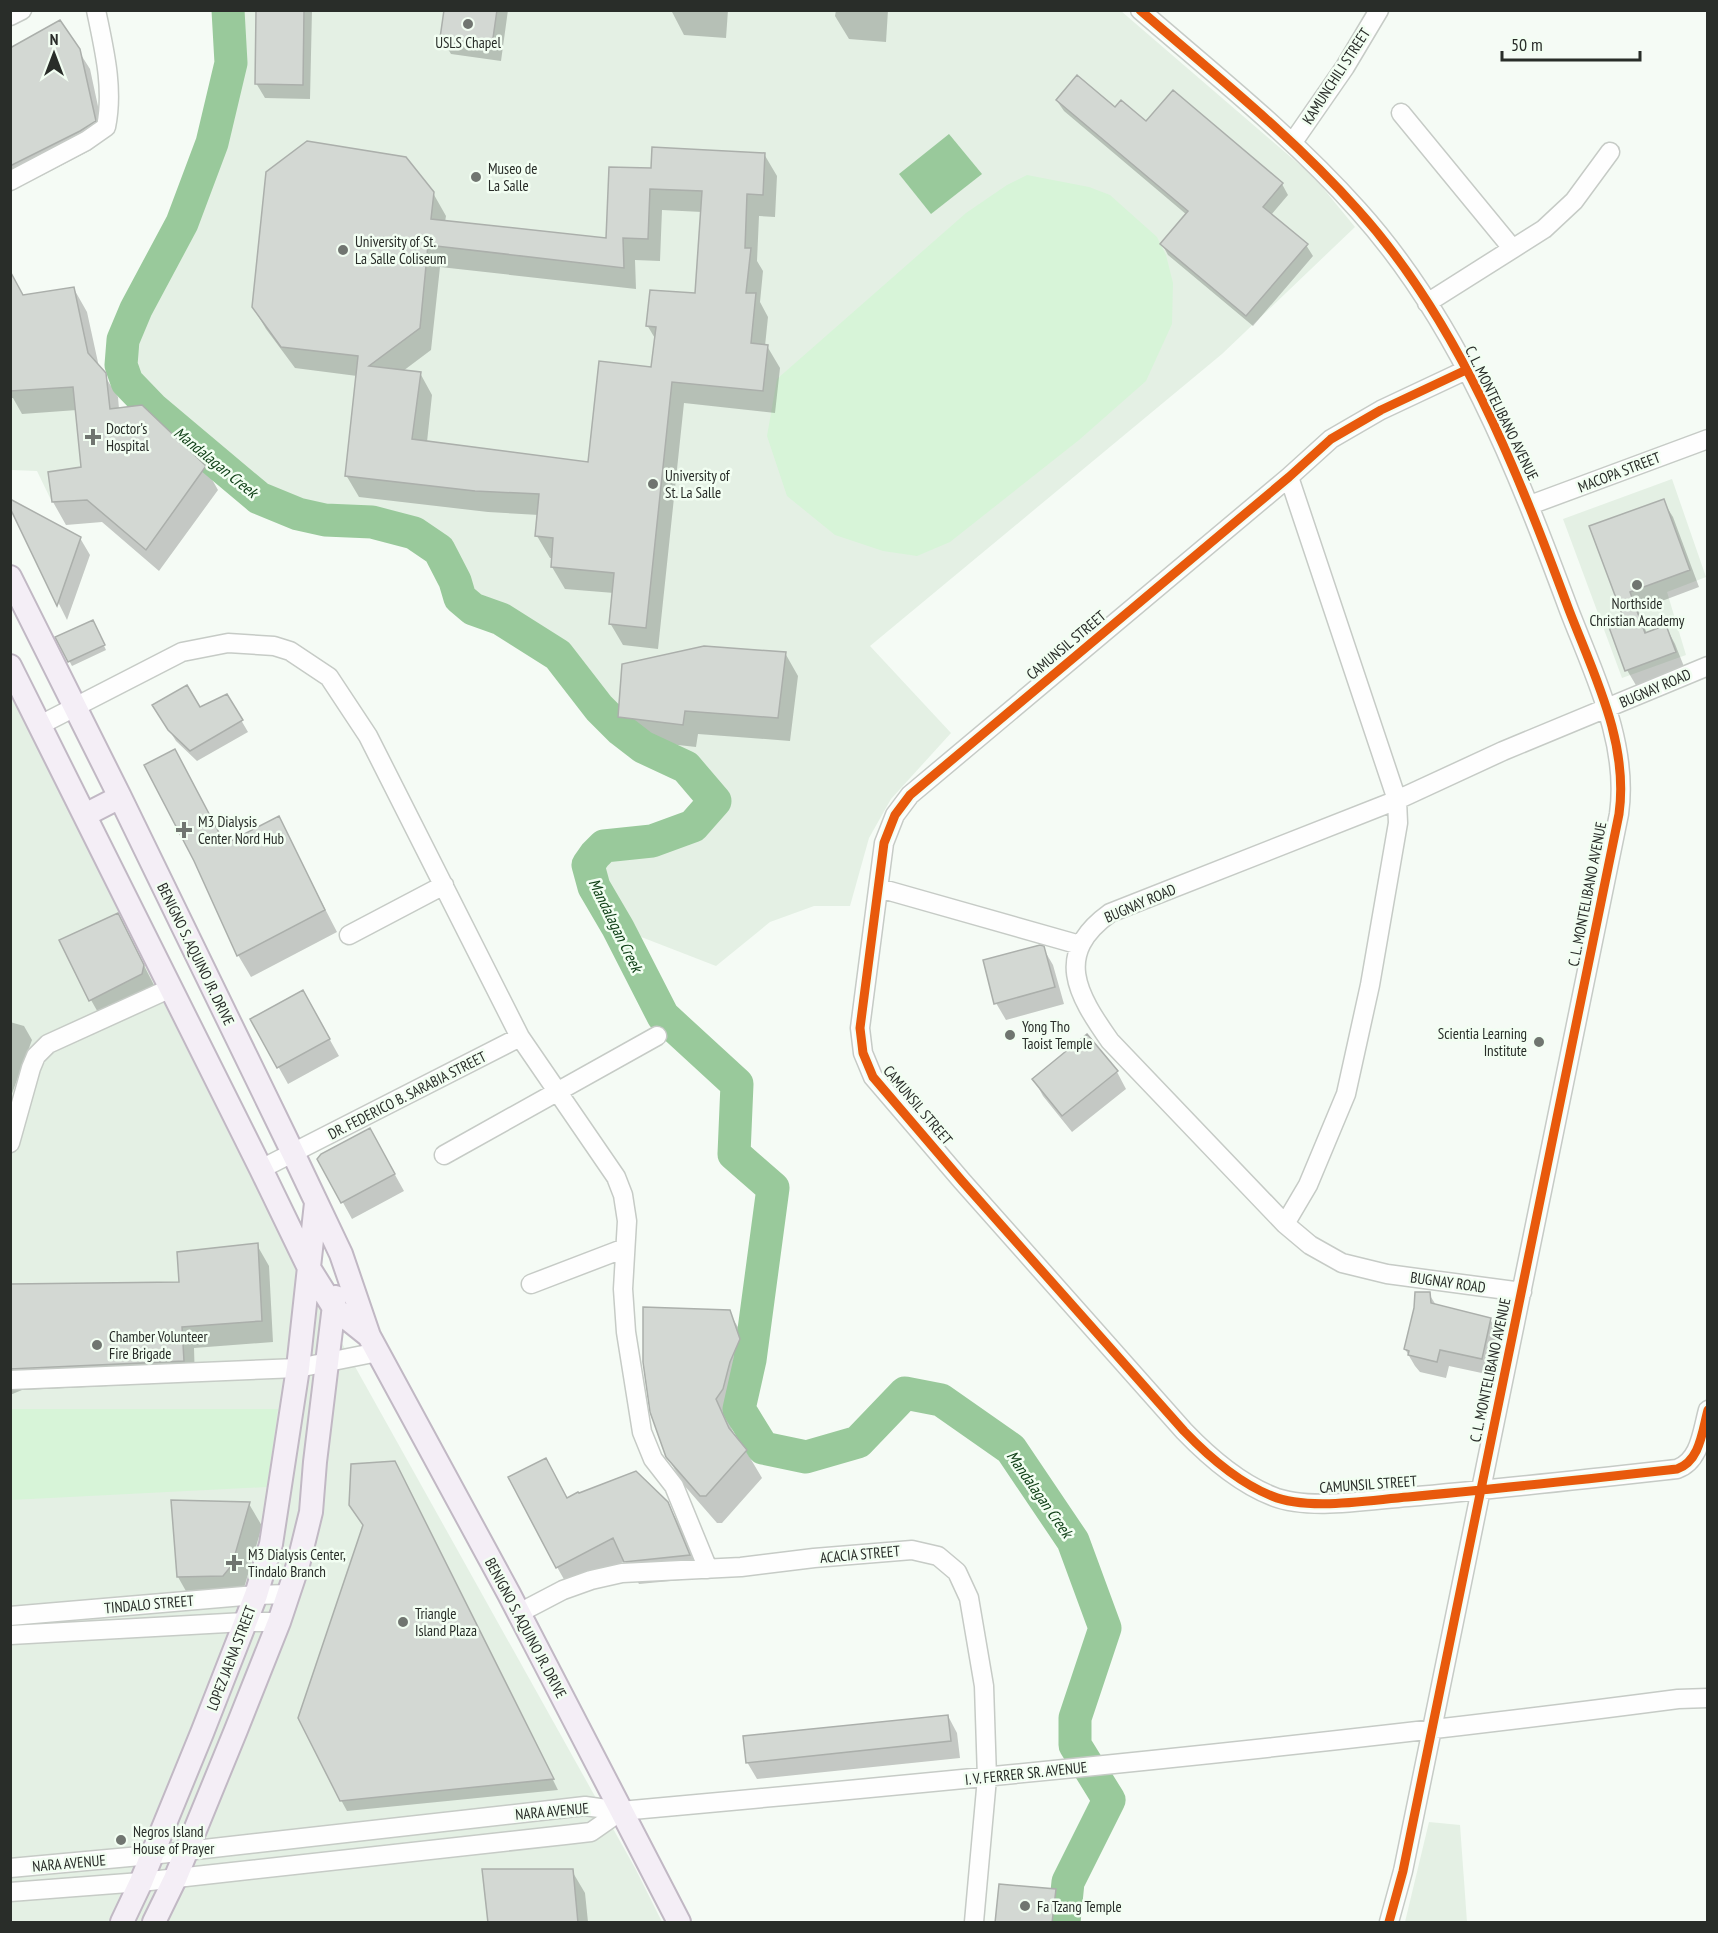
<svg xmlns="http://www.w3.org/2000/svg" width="1718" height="1933" viewBox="0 0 1718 1933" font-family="'PT Sans Narrow',sans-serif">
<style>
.built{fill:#e4f0e4}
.green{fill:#d7f4d8}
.water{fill:#99c99b}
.shadow{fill:#0003;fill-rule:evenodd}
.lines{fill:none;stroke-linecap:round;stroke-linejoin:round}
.river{stroke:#99c99b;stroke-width:33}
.building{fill:#d3d8d3;stroke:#abafab;stroke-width:1.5;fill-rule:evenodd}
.minor-casing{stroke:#c6cbc6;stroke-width:21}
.major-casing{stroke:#c1b8c4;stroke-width:26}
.minor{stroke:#fefefe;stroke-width:18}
.major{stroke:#f4eef6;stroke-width:22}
.cycleway-casing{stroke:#f2fef2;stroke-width:13}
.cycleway{stroke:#e8590c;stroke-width:9}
.poi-dot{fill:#707570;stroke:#f2fef2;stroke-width:2}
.labels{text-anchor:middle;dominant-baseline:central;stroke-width:5;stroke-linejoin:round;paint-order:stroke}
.poi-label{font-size:15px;fill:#292d29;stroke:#f2fef2;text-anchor:start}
.street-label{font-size:15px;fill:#292d29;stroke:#f2fef2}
.water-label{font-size:16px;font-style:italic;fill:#104017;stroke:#f2fef2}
</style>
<rect width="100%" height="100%" fill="#f5fbf5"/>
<!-- built -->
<path class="built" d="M228,11H1121L1314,177L1355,227L1222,354L870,646L951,733L891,799L869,838L850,906H814L770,922L716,966L618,928L594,887L588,865L595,855L604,846L652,841L693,826L715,801L686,767L643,747L621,730L599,708L558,655L501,619L473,609L460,599L455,581L439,550L414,532L372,522L325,520L298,514L259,498L153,409L127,382L121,365L123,340L136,309L182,223L212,143L231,63Z
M74,287L88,353L106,373L110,408L142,405L206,466L146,550L87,500L52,502L37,471L11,470V310L26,295Z
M1672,479L1706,577L1667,592L1686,655L1622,678L1563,519Z
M10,689L159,970L262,1200L635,1868L662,1922H11Z
M1429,1822L1460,1825L1467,1922H1405Z"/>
<!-- green -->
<path class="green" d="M1027,175L1089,187L1110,195L1157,237L1166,255L1173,283L1172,324L1146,381L1079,440L950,542L917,556L883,551L835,535L787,496L767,436L777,379L966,213L1007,185Z
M11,1409H278L267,1487L11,1500Z"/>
<!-- water -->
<path class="water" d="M949,134L982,174L931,214L899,174Z"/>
<!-- shadow -->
<path class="shadow" d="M258,10H312L310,99L265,98L256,83Z
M445,10H508L501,61L451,54L441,37Z
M671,10H728L726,38L684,35Z
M836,10H888L886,42L849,39L835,16Z
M10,49L78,50L90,69L105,139L91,150L43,175L10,189Z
M1057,101L1116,109L1282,184L1288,195L1271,215L1306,245L1313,256L1253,326L1168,255L1162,244L1187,215L1064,111Z
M764,154L777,176L775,217L759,216L757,261L763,271L760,302L768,317L765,346H767L780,368L775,413L684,403L658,649L623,645L610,623L614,593L565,589L552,567L553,558H550L537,536L539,515L488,512L359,497L346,475L357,376L295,368L266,329L253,307L433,193L446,216L445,222L608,239L652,170ZM662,210L702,212L697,295L647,325L656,340L652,368L590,464L427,442L432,395L420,373L403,371L431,350L440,267L636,289L635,260L660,261Z
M10,271L23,297L74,289L87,312L99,367L118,397L119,409L205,467L218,490L159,571L102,522L66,525L53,502L83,469L77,410L22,414L13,398H10Z
M1663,501L1673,517L1699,587L1638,610L1647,634L1666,627L1675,644L1685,669L1637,687L1627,670L1624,615L1591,527Z
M10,505L80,538L90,555L67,620Z
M95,627L106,650L72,666L57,638Z
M785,653L798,676L790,741L698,734L696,747L633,740L619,717Z
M227,696L248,732L197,761L176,741L154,706L199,709Z
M278,818L337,932L251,977L238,955L195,860Z
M118,915L156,989L104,1023L91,1000Z
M1043,948L1053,965L1064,1004L1006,1020L996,1003Z
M303,992L339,1056L288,1084L252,1020Z
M10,1022L24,1026L32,1040L10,1099Z
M1117,1072L1126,1089L1072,1132L1043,1096L1034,1079Z
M379,1146L404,1191L352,1219L319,1159Z
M257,1245L269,1266L273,1342L194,1348L195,1382L22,1390L10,1395V1286L181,1283Z
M1429,1294L1436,1305L1490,1319L1500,1336L1491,1375L1449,1366L1446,1378L1420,1372L1415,1366L1405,1349L1416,1308Z
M729,1312L745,1339L755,1367L745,1389L738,1417L731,1427L736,1439L746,1451L762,1478L722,1523H717L683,1484L667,1456Z
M401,1474L558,1790L347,1811L341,1800L364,1526L350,1505Z
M568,1499L667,1503L681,1527L702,1578L639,1584L625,1561L570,1590L557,1567Z
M249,1504L262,1526L244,1588L191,1600L178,1577Z
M948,1716L957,1733L960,1758L757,1779L747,1762Z
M572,1871L585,1893L588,1922H490Z
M1055,1891L1066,1910L1065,1922H996Z"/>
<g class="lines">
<!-- river -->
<path class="river" d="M228,10L231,63L212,143L182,223L136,309L123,340L121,365L127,382L153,409L259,498L298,514L325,520L372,522L414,533L439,550L455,581L460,598L473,609L501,619L558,655L599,708L621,730L643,747L686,767L715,801L693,826L652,841L604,846L595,855L588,865L594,887L618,928L663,1016L737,1084L734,1154L773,1188L750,1360L739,1409L763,1448L806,1457L858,1442L905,1393L941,1400L1011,1449L1073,1541L1105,1628L1075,1718V1745L1109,1800L1068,1882L1064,1922"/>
</g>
<!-- building -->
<path class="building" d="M256,10H304L303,85L255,84Z
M444,10H497L492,45L440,38Z
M60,20L80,49L96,121L80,131L10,166V48Z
M1077,75L1115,107L1121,100L1146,121L1173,90L1283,183L1263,207L1308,244L1246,316L1160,244L1188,211L1056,100Z
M307,141L406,157L434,192L431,219L606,238L609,167L651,168L652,147L765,153L763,195L747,194L745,248H751L746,293H756L751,343L768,345L763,391L672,382L646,628L609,624L614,573L551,567L553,538L535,536L539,494L475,491L345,476L358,356L281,347L252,307L266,172ZM650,189L702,191L695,293L650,290L646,326L656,327L651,367L599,361L588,462L412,439L421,372L369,366L420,328L428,245L624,268L623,238L648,239Z
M10,271L23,295L74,287L88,353L106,373L110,409L142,405L206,466L146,550L87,500L52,502L48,472L81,467L73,387L10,391Z
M10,499L81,537L57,606L10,508Z
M1664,499L1690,570L1630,592L1645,633L1666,625L1676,652L1625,671L1606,619L1622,614L1589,526Z
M93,620L105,645L68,662L55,637Z
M704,646L786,652L778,718L685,711L683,725L618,717L622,664Z
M187,685L200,707L227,694L243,720L190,751L168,730L152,705Z
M175,749L225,844L279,816L325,910L237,956L194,861L144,765Z
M118,913L144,965L142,974L89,1001L59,940Z
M1040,945L1044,946L1055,987L994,1004L983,960Z
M303,990L330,1039L277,1068L250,1019Z
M1087,1034L1118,1071L1062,1116L1032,1079Z
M370,1128L395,1174L341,1203L317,1159L321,1154Z
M258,1243L262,1321L182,1327L184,1361L10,1369V1284L179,1282L177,1252Z
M1415,1292H1430L1431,1303L1491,1318L1482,1359L1440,1350L1437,1362L1408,1355L1409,1351L1404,1349L1414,1308Z
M643,1307L730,1310L740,1339L730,1362L723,1389L716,1399L729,1428L747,1450L706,1496H700L666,1457L650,1412L643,1362Z
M546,1458L567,1498L578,1492L579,1493L636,1471L668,1502L690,1555L624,1562L613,1538L556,1568L508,1477Z
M395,1461L554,1779L340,1801L298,1718L363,1525L349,1505L351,1464Z
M171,1500L250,1502L232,1565L223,1576L177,1577Z
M948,1715L951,1741L746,1763L743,1736Z
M482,1869H573L578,1923H488Z
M999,1884L1056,1889L1052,1923H995Z"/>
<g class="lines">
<!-- minor casing -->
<g class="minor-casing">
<path id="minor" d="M1140,10C1215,75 1292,136 1358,210C1459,322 1517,470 1569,610C1594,675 1629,743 1619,814L1403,1871L1389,1922
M10,16L22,10
M1401,113L1512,248
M1293,142L1345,67L1379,10
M10,181L86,141L106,127C114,88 104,49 96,10
M1427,303L1544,229L1574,201L1610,152
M1466,370L1381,410L1331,439L1289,477L910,795L895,815L884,843L860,1028L863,1053L873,1077L962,1181L1184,1431C1208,1456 1239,1483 1272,1496C1308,1511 1369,1500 1408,1497C1498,1489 1587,1479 1677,1469C1700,1461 1702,1432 1708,1410
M1530,505L1708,439
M40,725L182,652L228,643L274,646L290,651L329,677L368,736L520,1037L616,1177L623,1195L627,1221L623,1289L626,1332L642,1432L653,1459L674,1486L708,1569
M879,888L1080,945
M349,935L444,885
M10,1143L31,1068L36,1056L48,1044L171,988
M444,1155L657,1036
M261,1169L520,1037
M1285,1224L1308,1185L1346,1094L1370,985L1398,823L1397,800L1289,477
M531,1284L625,1248
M1522,1292L1387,1274L1342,1263L1310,1245L1285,1224L1110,1041C1077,994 1053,954 1110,913L1397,800L1503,751L1708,666
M10,1380L298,1368L378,1352
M519,1613L563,1590L591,1580L622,1573L741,1567L814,1558L912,1550L938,1556L957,1572L969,1598L984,1686L987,1778L974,1922
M10,1616L256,1595L288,1594
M10,1635L245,1622H279
M10,1868L151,1855L585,1806L621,1811C974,1779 1327,1745 1678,1699L1708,1698
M10,1892L141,1882L565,1835L591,1832L621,1811"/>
</g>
<!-- major casing -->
<g class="major-casing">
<path id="major" d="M10,577L120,797L293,1153L341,1254L369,1336L509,1594L679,1922
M10,666L261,1169L309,1268L334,1308L369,1336
M85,815L120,797
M122,1922L141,1882L202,1733L256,1595L271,1544L298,1368L316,1203
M154,1922L175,1879L236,1730L279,1622L298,1565L311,1512L315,1462L335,1297"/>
</g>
<!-- minor -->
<use href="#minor" class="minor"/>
<!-- major -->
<use href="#major" class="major"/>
<!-- cycleway casing -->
<g class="cycleway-casing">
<path id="cycleway" d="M1140,10C1215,75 1292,136 1358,210C1459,322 1517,470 1569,610C1594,675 1629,743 1619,814L1403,1871L1389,1922
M1466,370L1381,410L1331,439L1289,477L910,795L895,815L884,843L860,1028L863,1053L873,1077L962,1181L1184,1431C1208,1456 1239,1483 1272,1496C1308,1511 1369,1500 1408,1497C1498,1489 1587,1479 1677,1469C1700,1461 1702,1432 1708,1410"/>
</g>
<!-- cycleway -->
<use href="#cycleway" class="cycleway"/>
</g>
<!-- markers -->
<g class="poi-dot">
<circle cx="468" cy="24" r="6"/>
<circle cx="476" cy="177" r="6"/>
<circle cx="343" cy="250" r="6"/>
<path d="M90 428h6v6h6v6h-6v6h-6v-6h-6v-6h6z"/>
<circle cx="653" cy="484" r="6"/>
<circle cx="1637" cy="585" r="6"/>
<path d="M181 821h6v6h6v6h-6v6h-6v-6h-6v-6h6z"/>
<circle cx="1010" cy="1035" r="6"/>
<circle cx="1539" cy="1042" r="6"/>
<circle cx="97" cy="1345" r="6"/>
<path d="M231 1554h6v6h6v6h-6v6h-6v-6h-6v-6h6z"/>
<circle cx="403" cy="1622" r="6"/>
<circle cx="121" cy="1840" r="6"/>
<circle cx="1025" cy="1906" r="6"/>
</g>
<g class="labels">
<!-- poi labels -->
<g class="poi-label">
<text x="468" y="42" text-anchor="middle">USLS Chapel</text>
<text x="488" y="168">Museo de<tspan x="488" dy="17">La Salle</tspan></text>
<text x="355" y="241">University of St.<tspan x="355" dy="17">La Salle Coliseum</tspan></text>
<text x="106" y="428">Doctor's<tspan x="106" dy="17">Hospital</tspan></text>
<text x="665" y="475">University of<tspan x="665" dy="17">St. La Salle</tspan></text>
<text x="1637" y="603" text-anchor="middle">Northside<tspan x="1637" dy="17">Christian Academy</tspan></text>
<text x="198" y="821">M3 Dialysis<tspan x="198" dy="17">Center Nord Hub</tspan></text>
<text x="1022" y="1026">Yong Tho<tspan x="1022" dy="17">Taoist Temple</tspan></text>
<text x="1527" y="1033" text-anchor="end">Scientia Learning<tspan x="1527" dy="17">Institute</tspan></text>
<text x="109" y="1336">Chamber Volunteer<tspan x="109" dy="17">Fire Brigade</tspan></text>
<text x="248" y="1554">M3 Dialysis Center,<tspan x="248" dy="17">Tindalo Branch</tspan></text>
<text x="415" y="1613">Triangle<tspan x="415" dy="17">Island Plaza</tspan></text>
<text x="133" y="1831">Negros Island<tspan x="133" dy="17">House of Prayer</tspan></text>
<text x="1037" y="1906">Fa Tzang Temple</text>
</g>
<!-- street labels -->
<g class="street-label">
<text transform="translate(1336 76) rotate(-57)">KAMUNCHILI STREET</text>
<text transform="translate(1502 413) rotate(64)">C. L. MONTELIBANO AVENUE</text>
<text transform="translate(1619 472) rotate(-21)">MACOPA STREET</text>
<text transform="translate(1066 645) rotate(-40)">CAMUNSIL STREET</text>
<text transform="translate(1655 688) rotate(-23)">BUGNAY ROAD</text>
<text transform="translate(1587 894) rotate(-79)">C. L. MONTELIBANO AVENUE</text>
<text transform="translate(1140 903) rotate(-23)">BUGNAY ROAD</text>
<text transform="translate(196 954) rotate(64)">BENIGNO S. AQUINO JR. DRIVE</text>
<text transform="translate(407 1095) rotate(-27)">DR. FEDERICO B. SARABIA STREET</text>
<text transform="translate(918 1105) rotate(50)">CAMUNSIL STREET</text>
<text transform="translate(1448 1282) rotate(8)">BUGNAY ROAD</text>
<text transform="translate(1490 1370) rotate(-78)">C. L. MONTELIBANO AVENUE</text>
<text transform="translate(1368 1484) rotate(-4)">CAMUNSIL STREET</text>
<text transform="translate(860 1554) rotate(-5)">ACACIA STREET</text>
<text transform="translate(149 1604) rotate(-5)">TINDALO STREET</text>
<text transform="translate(526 1628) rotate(62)">BENIGNO S. AQUINO JR. DRIVE</text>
<text transform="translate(231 1658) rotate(-69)">LOPEZ JAENA STREET</text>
<text transform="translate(1026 1773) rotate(-6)">I. V. FERRER SR. AVENUE</text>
<text transform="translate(552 1811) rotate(-5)">NARA AVENUE</text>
<text transform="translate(69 1863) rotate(-5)">NARA AVENUE</text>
</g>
<!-- water labels -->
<g class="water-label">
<text transform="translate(216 462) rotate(39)">Mandalagan Creek</text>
<text transform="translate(616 925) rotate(64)">Mandalagan Creek</text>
<text transform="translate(1040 1494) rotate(55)">Mandalagan Creek</text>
</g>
</g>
<!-- border -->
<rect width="1718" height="1933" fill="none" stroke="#292d29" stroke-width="24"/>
<!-- north arrow -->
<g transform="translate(54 54)" stroke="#f2fef2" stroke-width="4.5" paint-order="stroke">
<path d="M0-4.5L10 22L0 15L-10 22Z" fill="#292d29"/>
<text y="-9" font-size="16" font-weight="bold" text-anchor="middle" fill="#292d29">N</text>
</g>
<!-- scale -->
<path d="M1502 51v9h138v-9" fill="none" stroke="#292d29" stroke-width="3"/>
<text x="1511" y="51" font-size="18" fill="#292d29" stroke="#f2fef2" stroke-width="4.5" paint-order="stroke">50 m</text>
</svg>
